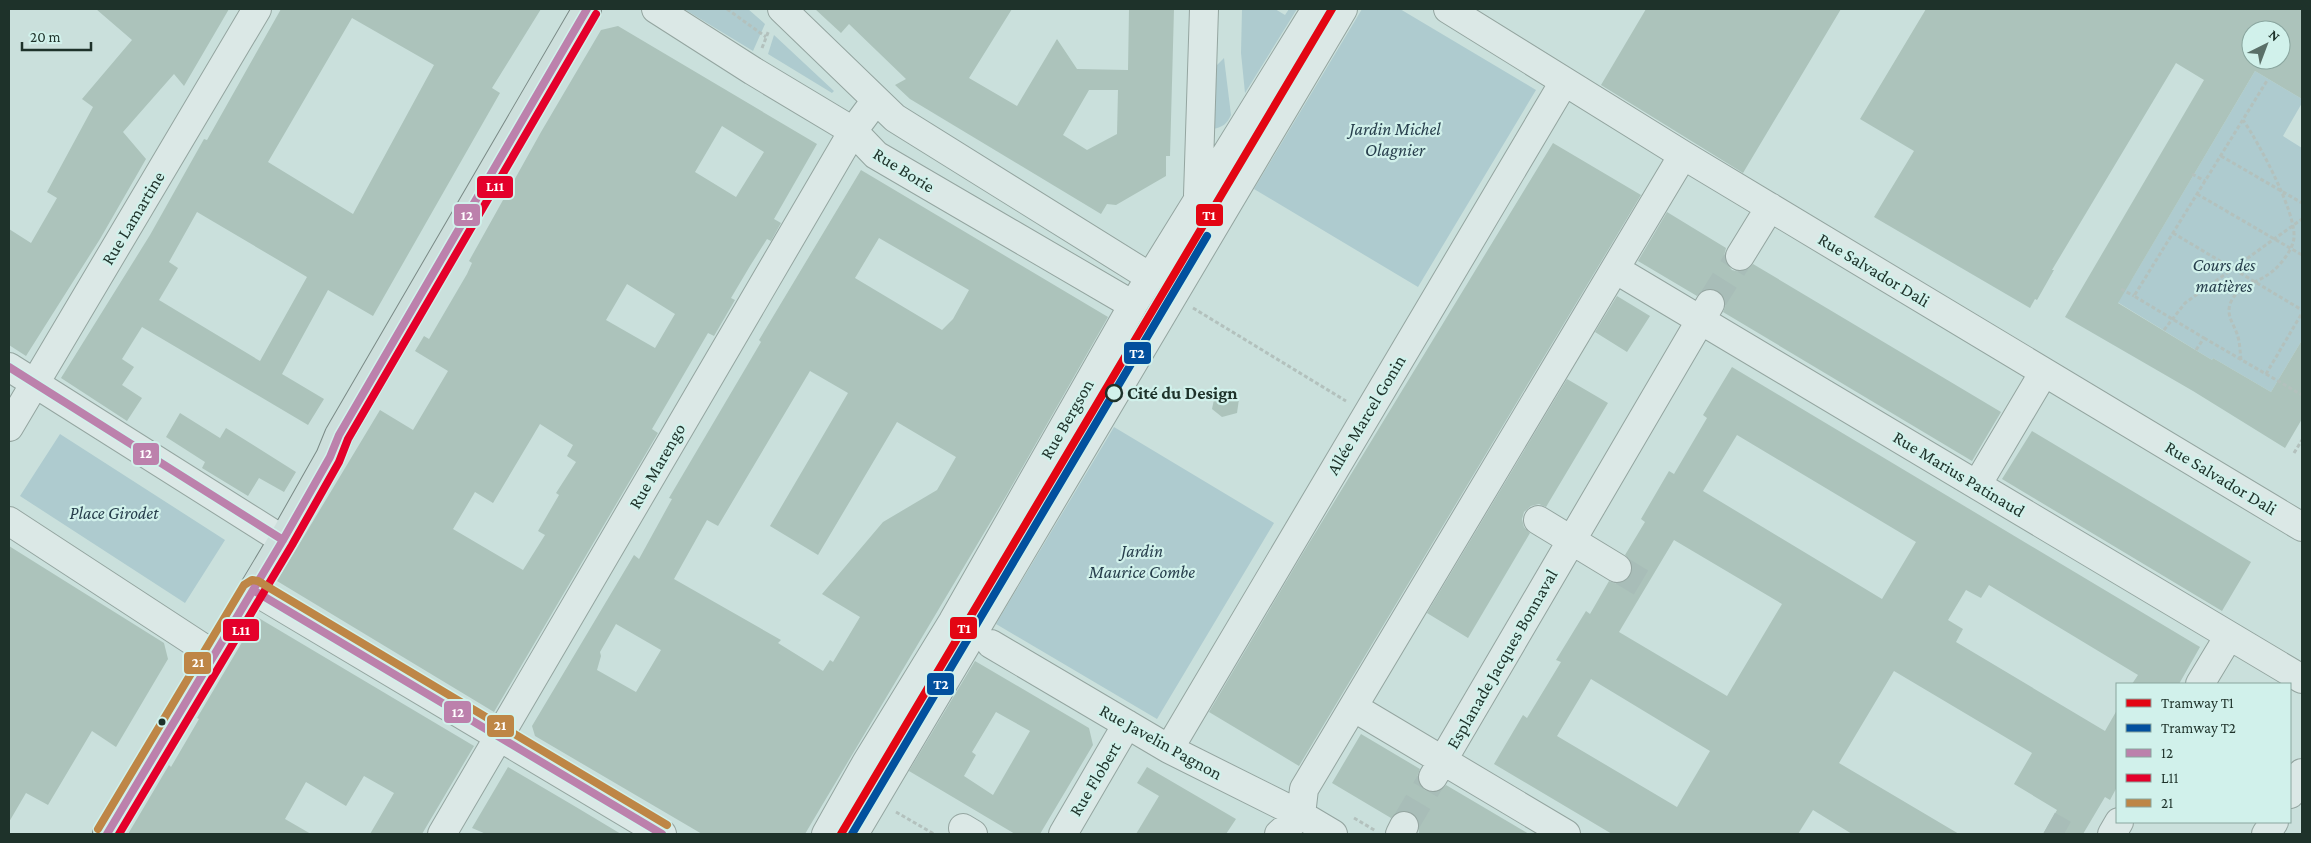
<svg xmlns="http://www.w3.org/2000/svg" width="2311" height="843" viewBox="0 0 2311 843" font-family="'Crimson Pro',serif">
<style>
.green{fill:#aecbcf}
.building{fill:#acc3bb;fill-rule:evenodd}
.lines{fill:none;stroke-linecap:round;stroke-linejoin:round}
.minor-tunnel{stroke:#a8bdb8;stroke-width:28;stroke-dasharray:28 14;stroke-linecap:butt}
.minor-casing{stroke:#94a5a0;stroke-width:30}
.major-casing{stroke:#7a8a86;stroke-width:30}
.path{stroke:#b3c1bd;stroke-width:3;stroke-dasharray:4 2.5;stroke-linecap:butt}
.minor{stroke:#dbe8e6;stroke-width:28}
.major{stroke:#cddfdc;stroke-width:28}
.bus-1-casing{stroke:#d1f1eb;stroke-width:11}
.bus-2-casing{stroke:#d1f1eb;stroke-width:11}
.bus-3-casing{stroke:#d1f1eb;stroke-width:11}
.bus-1{stroke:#bc81ac;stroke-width:8}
.bus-2{stroke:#e4002b;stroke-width:8}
.bus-3{stroke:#be8646;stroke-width:8}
.tram-1-casing{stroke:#d1f1eb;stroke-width:11}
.tram-2-casing{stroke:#d1f1eb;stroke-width:11}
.tram-1{stroke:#e30613;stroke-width:8}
.tram-2{stroke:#02509e;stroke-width:8}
.stop-dot{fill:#d1f1eb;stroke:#1e322a;stroke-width:2.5}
.bus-dot{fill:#1e322a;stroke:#d1f1eb;stroke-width:2}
.labels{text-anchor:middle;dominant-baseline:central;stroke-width:4.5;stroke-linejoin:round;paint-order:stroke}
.park-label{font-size:18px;font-style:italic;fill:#273e4c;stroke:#d1f1eb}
.street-label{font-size:18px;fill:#1e322a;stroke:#d1f1eb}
.stop-label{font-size:18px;font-weight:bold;fill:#1e322a;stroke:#d1f1eb;text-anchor:start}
.line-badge{stroke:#d1f1eb;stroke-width:2}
.badge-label{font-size:14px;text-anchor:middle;font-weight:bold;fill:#fff}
</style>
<rect width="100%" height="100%" fill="#cae0dc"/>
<!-- green -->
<path class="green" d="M684,9H748L765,24L753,51Z
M1242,9H1275L1285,15L1289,9H1297L1245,93L1241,53Z
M1362,9H1400L1536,90L1418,287L1254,189Z
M774,35L834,91L832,93L768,54Z
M1224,58L1231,115C1227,124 1223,127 1213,129L1217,65Z
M2255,71L2302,99V103L2283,136L2302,148V340L2271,392L2213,358L2212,360L2114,300L2132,279Z
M1114,427L1274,523L1157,719L996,624Z
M60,434L225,540L185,603L20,496Z"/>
<!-- building -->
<path class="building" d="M96,9H229L184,86L174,74L123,132L146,159L100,239L26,356L9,345V229L31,243L57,198L47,192L93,107L82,99L132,40Z
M281,9H541L492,88L500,93L373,316L328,290L282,374L324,399L308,425L142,327L122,359L134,367L122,385L142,398L127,421L61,378L150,235L204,139L207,140ZM352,18L434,65L353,214L268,162ZM197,212L307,277L260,361L159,300L178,268L169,262Z
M815,9H1012L969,78L1017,106L1057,39L1077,69L1128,70L1129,9H1174L1170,156H1166V176L1116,205L1107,204L1101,214L910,99L895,85L906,79L849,24L841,33ZM1089,90H1118L1117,134L1087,150L1063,135Z
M1646,9H1841L1743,173L1601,85Z
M1926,9H2302V99L2255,71L2118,303L2212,360L2213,358L2271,392L2302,340V419L2285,448L2193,391L2065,317L2204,80L2176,63L2052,270H2054L2037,300L2035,299L2030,308L1874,217L1914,151L1860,119ZM2251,30H2281V60H2251Z
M618,26L817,144L774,219L781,223L771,241L767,239L750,266L731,298L735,300L714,336L708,333L652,429L658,433L655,438L494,712L277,581L380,410L413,430L448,371L415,351L424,336L429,339L467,274L472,263L469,261L541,132L601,30ZM722,126L764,152L736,197L695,172ZM627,284L675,314L655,348L606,320ZM540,424L573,445L567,456L576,462L556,493L559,495L538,531L545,535L523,570L453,529L475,492L493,503Z
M1553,143L1641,195L1299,766L1209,712L1303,553Z
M861,170L1108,317L1006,496L805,834H702L535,736L532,726L634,555L639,559L672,499L669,498L761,342L759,340ZM879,238L969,290L953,319L942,330L855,278ZM810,371L848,393L770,526L818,555L897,422L956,457L937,490L883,522L822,594L860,617L833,662L830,660L823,671L778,643L781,640L674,579L707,520L718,526ZM616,624L661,650L636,692L597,670L601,656L600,652Z
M1667,212L1726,248L1724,256L1726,263L1732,270L1740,272L1747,270L1753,264L2001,412L1972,461L1723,312L1726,304L1723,296L1718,291L1710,288L1702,291L1697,296L1638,261Z
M1617,296L1650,316L1627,352L1595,332Z
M1732,367L2200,647L2179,684H2132L2138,675L1989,585L1981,598L1966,590L1948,620L1963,629L1956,642L2105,731L2117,710V787L2110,800L2105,797L2083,834H2043L2057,810L2014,784L2032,753L1894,671L1839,763L1959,834H1852L1813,810L1798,834H1612L1494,764L1523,715L1527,718L1561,662L1556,660L1586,611L1590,614L1609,581L1617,584L1625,581L1630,576L1633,568L1630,560L1625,555L1645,522L1641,519L1669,471L1674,474L1707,418L1703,415ZM1737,435L1916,542L1882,599L1703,491ZM1674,540L1782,604L1727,696L1619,632ZM1591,679L1710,751L1677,807L1557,736Z
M1567,379L1608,403L1546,507L1539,504L1531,506L1524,512L1522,519L1524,527L1530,533L1468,638L1427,613Z
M1228,390L1239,399L1237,413L1222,417L1212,409L1215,395Z
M180,413L220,438L226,428L296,472L284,492L259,478L248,496L202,468L205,462L166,437Z
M2032,431L2251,562L2222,611L2002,479Z
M9,546L164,643L168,659L116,747L92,731L48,805L26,793L9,822Z
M257,617L474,746L422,834H370L394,793L364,776L346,806L306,782L285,819L311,834H128L169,765L171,767L199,719L197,718Z
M975,661L1089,728L1093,745L1040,834H1015L909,771ZM996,712L1030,731L993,795L964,776L976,755L972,752Z
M1361,734L1420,769L1417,777L1420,785L1425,790L1433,793L1441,790L1446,785L1529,834H1419L1417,818L1411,812L1403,810L1396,813L1391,818L1332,783Z
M508,767L576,807L621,834H486L472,828Z
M1147,767L1236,819L1226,834H1136L1159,796L1137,783Z"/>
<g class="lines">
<!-- minor-tunnel -->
<path class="minor-tunnel" d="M1710,304L1740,256
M1617,568L1647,586
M2048,825L2064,834
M1404,826L1433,777"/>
<!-- minor casing -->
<g class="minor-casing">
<path id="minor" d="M656,9L753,71L853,131L876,155L1133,305
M782,9L895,118L1150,277
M1448,9L1683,155L2302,527
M1198,195L1204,9
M1740,256L1770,207
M1615,269L2302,679
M9,367L283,540
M9,427L257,9
M1977,485L2044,372
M1538,520L1617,568
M9,521L214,655
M253,590L662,834
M991,644L1169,749L1301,815L1333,834
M2200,684L2229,636
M1353,707L1566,834
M1169,749L1564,82
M1433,777L1710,304
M2290,794L2302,773
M1301,815L1304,789L1683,155
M963,828L973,834
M442,834L853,131L876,100
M826,834L866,763L953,621L1133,305L1316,9
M854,834L1343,9
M1063,834L1127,724
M1279,834L1301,815
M1400,834L1404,826
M2112,834L2119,822
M2266,834L2274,822"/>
</g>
<!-- major casing -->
<g class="major-casing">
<path id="major" d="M107,834L283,540L330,457L339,435L587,9"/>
</g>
<!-- path -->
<path class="path" d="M727,9L766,37
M762,48L769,30
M2221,156L2302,203
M2192,174L2205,181
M2197,194L2302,255
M2173,233L2302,310
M2121,289L2134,296
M1193,308L1346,401
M2164,330L2185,303L2302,219
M2204,338L2266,374L2302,313
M2196,350L2204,338L2134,296L2268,79
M2241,360C2240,352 2240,344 2238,337C2235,325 2226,317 2230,304C2237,285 2260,283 2274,270C2282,263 2293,249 2294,238C2296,212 2259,143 2243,120
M2266,374L2302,395
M2294,453L2302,440
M896,812L934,834
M1354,818L1376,831"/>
<!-- minor -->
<use href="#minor" class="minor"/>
<!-- major -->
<use href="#major" class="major"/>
<!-- bus-1 casing -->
<g class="bus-1-casing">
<path id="bus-1" d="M9,367L283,540
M253,590L662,834
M107,834L283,540L330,457L339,435L587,9"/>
</g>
<!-- bus-2 casing -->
<g class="bus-2-casing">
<path id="bus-2" d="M119,834L292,545L339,462L348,439L596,14"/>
</g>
<!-- bus-3 casing -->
<g class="bus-3-casing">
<path id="bus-3" d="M98,829L244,585L252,580L258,581L667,825"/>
</g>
<!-- bus-1 -->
<use href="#bus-1" class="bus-1"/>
<!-- bus-2 -->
<use href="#bus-2" class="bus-2"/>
<!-- bus-3 -->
<use href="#bus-3" class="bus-3"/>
<!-- tram-1 casing -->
<g class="tram-1-casing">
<path id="tram-1" d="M841,834L1332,9"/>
</g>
<!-- tram-2 casing -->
<g class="tram-2-casing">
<path id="tram-2" d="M852,834L1207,236"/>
</g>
<!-- tram-1 -->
<use href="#tram-1" class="tram-1"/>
<!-- tram-2 -->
<use href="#tram-2" class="tram-2"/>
</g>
<!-- markers -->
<circle class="stop-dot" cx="1114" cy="393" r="8"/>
<circle class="bus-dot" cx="162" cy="722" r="4.5"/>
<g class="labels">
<!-- park labels -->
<g class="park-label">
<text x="1395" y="129">Jardin Michel<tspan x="1395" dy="21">Olagnier</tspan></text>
<text x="2224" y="265">Cours des<tspan x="2224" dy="21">matières</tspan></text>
<text x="114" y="513">Place Girodet</text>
<text x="1142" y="551">Jardin<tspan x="1142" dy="21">Maurice Combe</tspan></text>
</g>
<!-- street labels -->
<g class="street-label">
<text transform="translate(904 170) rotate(32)">Rue Borie</text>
<text transform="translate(133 218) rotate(-59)">Rue Lamartine</text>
<text transform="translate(1874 270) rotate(31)">Rue Salvador Dali</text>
<text transform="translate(1366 415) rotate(-59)">Allée Marcel Gonin</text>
<text transform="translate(1067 419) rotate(-60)">Rue Bergson</text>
<text transform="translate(657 466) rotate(-60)">Rue Marengo</text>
<text transform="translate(1959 474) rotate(31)">Rue Marius Patinaud</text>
<text transform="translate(2221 478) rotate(31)">Rue Salvador Dali</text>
<text transform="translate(1502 659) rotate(-60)">Esplanade Jacques Bonnaval</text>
<text transform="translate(1161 742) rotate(29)">Rue Javelin Pagnon</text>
<text transform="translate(1095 779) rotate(-59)">Rue Flobert</text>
</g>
<!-- stop labels -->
<g class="stop-label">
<text x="1127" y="393">Cité du Design</text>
</g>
</g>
<g class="line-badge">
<rect x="476" y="175" width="38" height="24" rx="5" fill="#e4002b"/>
<rect x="1195" y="203" width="29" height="24" rx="5" fill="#e30613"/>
<rect x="453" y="203" width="28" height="24" rx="5" fill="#bc81ac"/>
<rect x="1123" y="341" width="29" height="24" rx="5" fill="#02509e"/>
<rect x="132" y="442" width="28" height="24" rx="5" fill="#bc81ac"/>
<rect x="949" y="616" width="29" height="24" rx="5" fill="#e30613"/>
<rect x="222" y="618" width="38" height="24" rx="5" fill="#e4002b"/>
<rect x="183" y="651" width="29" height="24" rx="5" fill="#be8646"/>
<rect x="926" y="672" width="29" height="24" rx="5" fill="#02509e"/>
<rect x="443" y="700" width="29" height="24" rx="5" fill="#bc81ac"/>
<rect x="486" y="714" width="29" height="24" rx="5" fill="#be8646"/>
</g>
<g class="badge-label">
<text x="495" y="191">L11</text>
<text x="1209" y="220">T1</text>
<text x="467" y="220">12</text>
<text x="1137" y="358">T2</text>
<text x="146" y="458">12</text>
<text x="964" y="633">T1</text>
<text x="241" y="635">L11</text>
<text x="198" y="667">21</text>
<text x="941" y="689">T2</text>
<text x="458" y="717">12</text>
<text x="500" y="730">21</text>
</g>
<!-- border -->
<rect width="2311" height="843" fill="none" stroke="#1e322a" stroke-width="20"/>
<!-- legend -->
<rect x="2116" y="683" width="175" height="140" fill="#d1f1eb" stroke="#89a59e"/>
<rect x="2126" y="699" width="25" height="8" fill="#e30613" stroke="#89a59e"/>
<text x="2161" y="708" font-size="15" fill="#1e322a">Tramway T1</text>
<rect x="2126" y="724" width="25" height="8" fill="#02509e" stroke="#89a59e"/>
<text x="2161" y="733" font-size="15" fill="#1e322a">Tramway T2</text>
<rect x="2126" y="749" width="25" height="8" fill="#bc81ac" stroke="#89a59e"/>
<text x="2161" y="758" font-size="15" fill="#1e322a">12</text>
<rect x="2126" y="774" width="25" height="8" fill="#e4002b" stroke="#89a59e"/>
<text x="2161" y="783" font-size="15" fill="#1e322a">L11</text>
<rect x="2126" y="799" width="25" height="8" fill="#be8646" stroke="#89a59e"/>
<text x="2161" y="808" font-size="15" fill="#1e322a">21</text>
<!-- north arrow -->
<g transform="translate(2266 45) rotate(42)"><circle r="24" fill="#d1f1eb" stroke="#89a59e"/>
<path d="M0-4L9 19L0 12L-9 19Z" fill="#5a6f68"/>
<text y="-8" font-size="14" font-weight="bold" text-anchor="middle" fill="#1e322a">N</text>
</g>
<!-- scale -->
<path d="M22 42v8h69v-8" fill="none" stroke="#1e322a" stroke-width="2.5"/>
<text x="30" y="42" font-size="15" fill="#1e322a" stroke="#d1f1eb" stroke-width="4" paint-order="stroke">20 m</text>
</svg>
